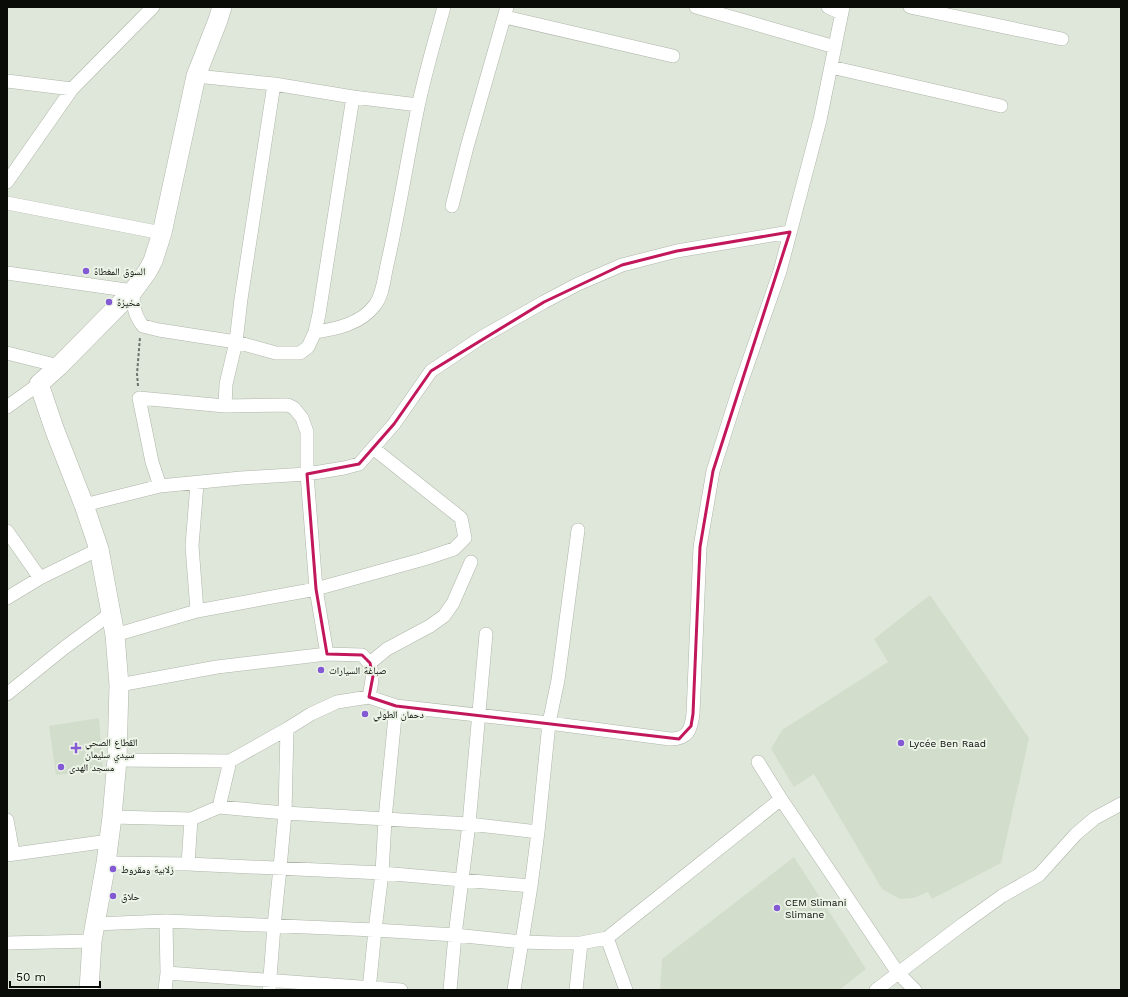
<svg xmlns="http://www.w3.org/2000/svg" width="1128" height="997" viewBox="0 0 1128 997" font-family="'Work Sans','Noto Naskh Arabic',sans-serif">
<style>
.built{fill:#d2decb}
.lines{fill:none;stroke-linecap:round;stroke-linejoin:round}
.street-casing{stroke:#aeb6a9;stroke-width:14}
.secondary-casing{stroke:#aeb6a9;stroke-width:20}
.path{stroke:#6d726a;stroke-width:2;stroke-dasharray:3 2;stroke-linecap:butt}
.street{stroke:#fff;stroke-width:13}
.secondary{stroke:#fff;stroke-width:19}
.marked{fill:none;stroke:#c2185b;stroke-width:3;stroke-linejoin:round}
.poi-dot{fill:#845ad4;stroke:#ecf4e7;stroke-width:1.5}
.labels{text-anchor:middle;dominant-baseline:central;stroke-width:4;stroke-linejoin:round;paint-order:stroke}
.poi-label{font-size:10px;fill:#0a0c08;stroke:#ecf4e7;text-anchor:start}
</style>
<rect width="100%" height="100%" fill="#dfe7da"/>
<!-- built -->
<path class="built" d="M930,595L1029,738L1001,863L932,899L928,892L914,898L900,899L882,889L814,774L794,787L771,749L782,730L888,662L874,639Z
M99,718L103,770L56,775L49,726Z
M794,857L866,969L839,990H660L662,959Z"/>
<g class="lines">
<!-- street casing -->
<g class="street-casing">
<path id="street" d="M696,7L835,47
M828,7L841,13
M910,7L1062,39
M505,17L673,56
M831,67L1001,106
M196,76L274,84L353,97L418,105
M7,81L72,89
M7,182L72,89L153,7
M7,203L162,233
M452,206L467,147L507,7
M7,273L133,291C133,305 134,315 143,326L159,330L236,342L276,353H300L308,347L315,332L319,314L353,97
M315,332C336,329 361,324 375,305C383,295 384,278 387,265C399,213 407,160 418,107C425,73 435,40 444,7
M7,353L59,366
M225,406L226,384L236,342L241,299L274,84
M7,407L39,384
M197,484L192,546L197,611
M160,486L152,462L139,398L225,406L288,405L294,408L302,418L307,432V474L316,589L327,654
M84,505L160,486L241,478L307,474L344,468L359,464L394,424L431,371L482,337L544,302L578,284L622,265L677,251L790,232
M7,531L40,578
M7,598L40,578L99,549
M115,635L197,611L316,589L424,559L454,549L465,538L461,518L373,448
M370,663L387,649L430,626L444,616L453,603L471,562
M119,685L217,667L327,654L362,655C377,669 372,679 369,697
M7,694L64,648L110,614
M117,760L230,761L287,729L311,714L337,702L369,697L396,706L549,723L670,739C688,739 691,730 693,714L700,547L713,471L739,389L780,271L820,120L843,7
M758,762L781,799L898,973L915,990
M219,807L230,761
M112,817L191,819L219,807L285,813L469,824L538,832
M7,820L13,853
M7,855L109,841
M106,863L188,864L382,873L531,886
M188,864L191,819
M95,924L166,921L375,930L455,935L522,942L556,943H581L607,938L781,799
M607,938L626,990
M7,943L92,941
M167,973L401,990
M165,990L167,973L166,921
M269,990L274,926L280,868L285,813L287,729
M369,990L375,930L382,873L385,819L396,706
M450,990L455,935L469,824L486,634
M514,990L531,886L538,832L549,723L558,680L578,530
M576,990L581,943
M876,990L963,924L1002,896L1039,875L1076,834L1095,818L1121,804"/>
</g>
<!-- secondary casing -->
<g class="secondary-casing">
<path id="secondary" d="M89,990L92,941L106,863L112,817L117,760L119,685L115,635L99,549L84,505L55,431L39,384L59,366L133,291L147,272L153,261L162,233L196,76L218,20L222,7"/>
</g>
<!-- path -->
<path class="path" d="M138,386L137,374L140,337"/>
<!-- street -->
<use href="#street" class="street"/>
<!-- secondary -->
<use href="#secondary" class="secondary"/>
</g>
<!-- marked area -->
<path class="marked" d="M790,232L713,471L700,547L693,714L691,726L679,739L396,706L369,697L373,676L370,663L362,655L327,654L316,589L307,474L359,464L394,424L431,371L544,302L622,265L677,251Z"/>
<!-- markers -->
<g class="poi-dot">
<circle cx="86" cy="271" r="4"/>
<circle cx="109" cy="302" r="4"/>
<circle cx="321" cy="670" r="4"/>
<circle cx="365" cy="714" r="4"/>
<circle cx="901" cy="743" r="4"/>
<path d="M74 742h4v4h4v4h-4v4h-4v-4h-4v-4h4z"/>
<circle cx="61" cy="767" r="4"/>
<circle cx="113" cy="869" r="4"/>
<circle cx="113" cy="896" r="4"/>
<circle cx="777" cy="908" r="4"/>
</g>
<g class="labels">
<!-- poi labels -->
<g class="poi-label">
<text x="94" y="271">السوق المغطاة</text>
<text x="117" y="302">مخيزة</text>
<text x="329" y="670">صباغة السيارات</text>
<text x="373" y="714">دحمان الطولي</text>
<text x="85" y="742">القطاع الصحي<tspan x="85" dy="12">سيدي سليمان</tspan></text>
<text x="909" y="743">Lycée Ben Raad</text>
<text x="69" y="767">مسجد الهدى</text>
<text x="121" y="869">زلابية ومقروط</text>
<text x="121" y="896">حلاق</text>
<text x="785" y="902">CEM Slimani<tspan x="785" dy="12">Slimane</tspan></text>
</g>
</g>
<!-- border -->
<rect width="1128" height="997" fill="none" stroke="#0a0c08" stroke-width="16"/>
<!-- scale -->
<path d="M10 981v6h90v-6" fill="none" stroke="#0a0c08" stroke-width="2"/>
<text x="16" y="981" font-size="12" fill="#0a0c08" stroke="#ecf4e7" stroke-width="3" paint-order="stroke">50 m</text>
</svg>
